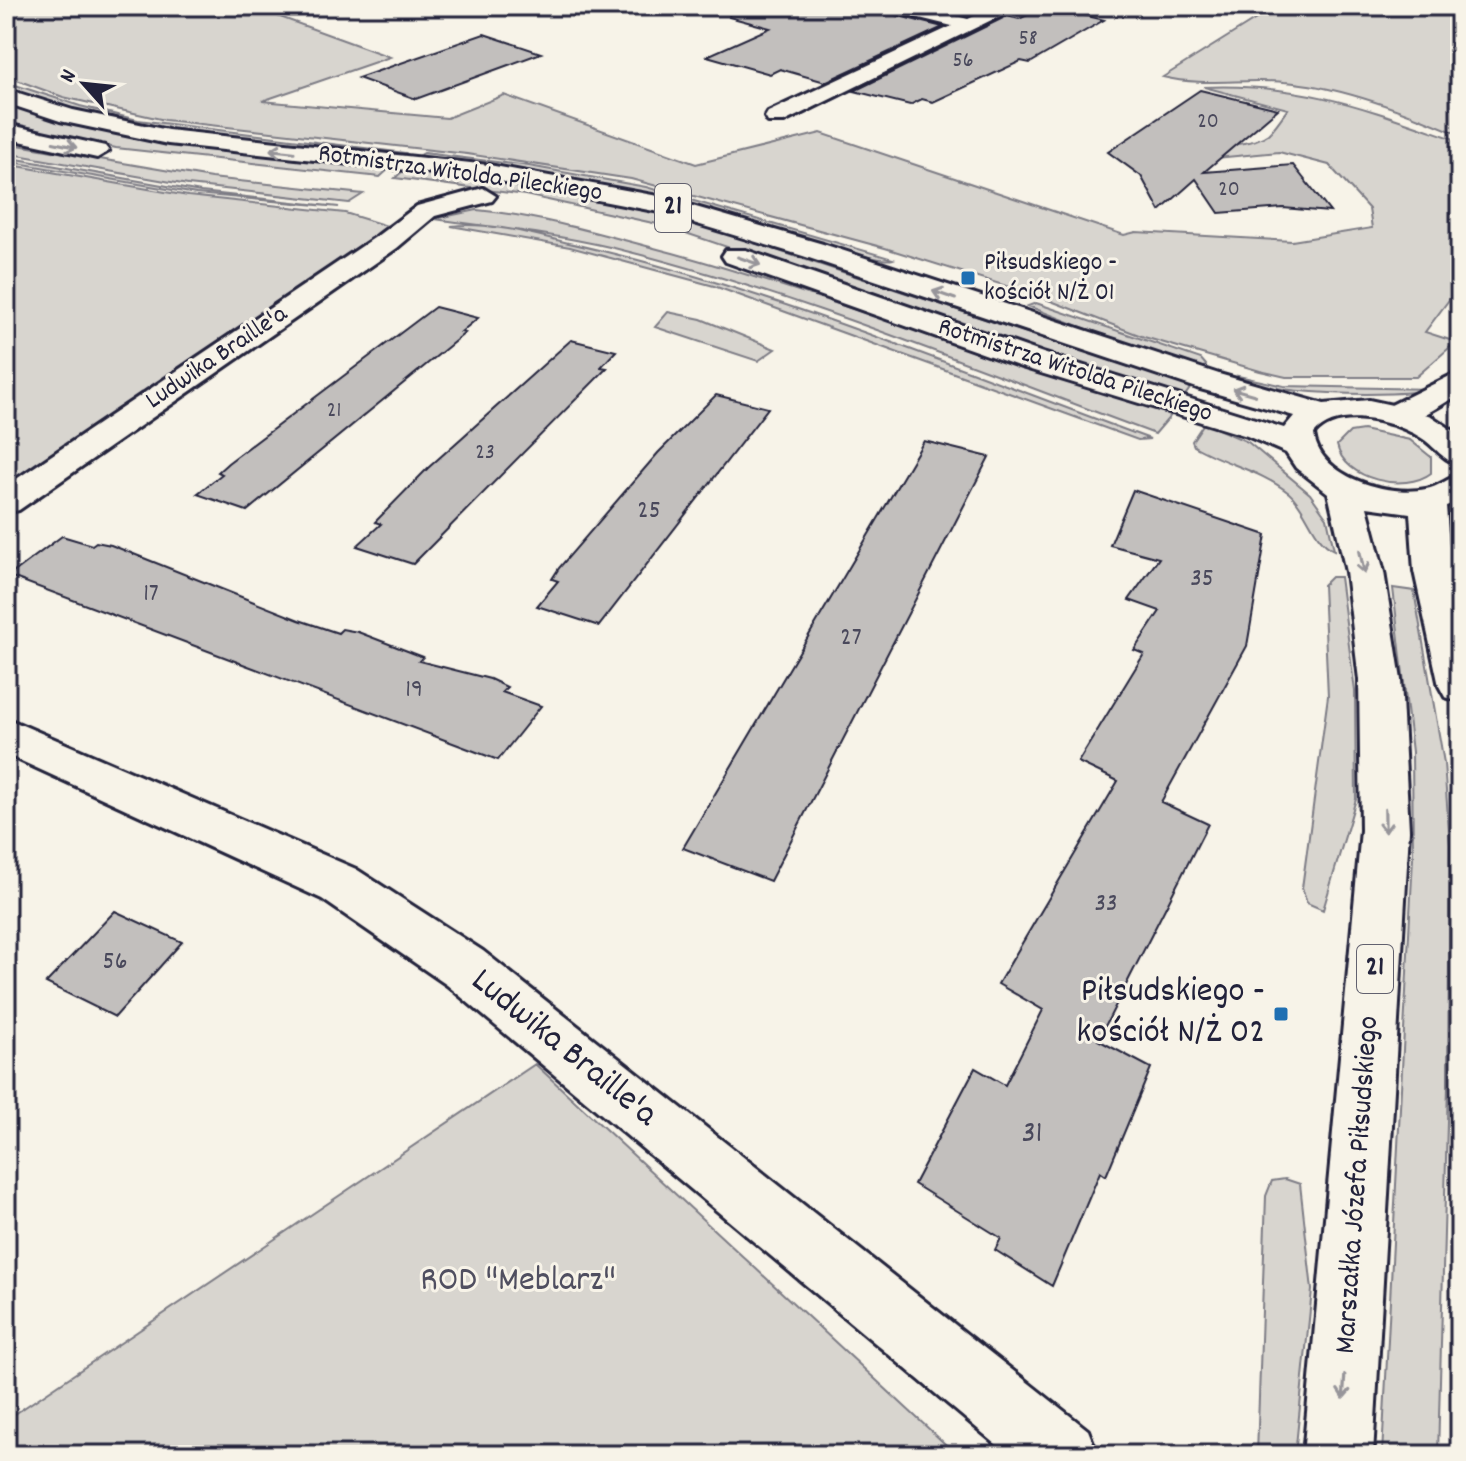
<svg xmlns="http://www.w3.org/2000/svg" width="1466" height="1461" viewBox="0 0 1466 1461" font-family="Dekko,sans-serif">
<style>
.green{fill:#d8d5cf;stroke:#7d7c85;stroke-width:2}
.building{fill:#c2bfbd;stroke:#22223b;stroke-width:2}
.lines{fill:none;stroke-linecap:round;stroke-linejoin:round}
.minor-casing{stroke:#22223b;stroke-width:6}
.major-casing{stroke:#22223b;stroke-width:6}
.minor{fill:#f7f3e8;fill-rule:evenodd}
.major{fill:#f7f3e8;fill-rule:evenodd}
.oneway{stroke:#97959a}
.poi-dot{fill:#1f6fb2;stroke:#f7f3e8;stroke-width:3}
.labels{text-anchor:middle;dominant-baseline:central;stroke-width:6;stroke-linejoin:round;paint-order:stroke}
.far-number-label{font-size:22px;fill:#4a495c}
.far-street-label{font-size:26px;fill:#22223b;stroke:#f7f3e8}
.far-poi-label{font-size:26px;fill:#22223b;stroke:#f7f3e8;text-anchor:start}
.number-label{font-size:26px;fill:#4a495c}
.shield{fill:#f7f3e8;stroke:#62616f;stroke-width:2}
.shield-label{font-size:28px;font-weight:bold;fill:#22223b}
.street-label{font-size:30px;fill:#22223b;stroke:#f7f3e8}
.near-number-label{font-size:32px;fill:#4a495c}
.near-poi-label{font-size:36px;fill:#22223b;stroke:#f7f3e8;text-anchor:end}
.near-street-label{font-size:36px;fill:#22223b;stroke:#f7f3e8}
.near-park-label{font-size:36px;fill:#504f60;stroke:#f7f3e8}
</style>
<rect width="100%" height="100%" fill="#f7f3e8"/>
<filter id="ink" filterUnits="userSpaceOnUse"><feTurbulence type="fractalNoise" baseFrequency=".0125" numOctaves="2"/><feDisplacementMap in="SourceGraphic" scale="16" xChannelSelector="R" yChannelSelector="G"/><feConvolveMatrix kernelMatrix="1 2 1 2 8 2 1 2 1" color-interpolation-filters="sRGB"/></filter>
<g filter="url(#ink)">
<!-- green -->
<path class="green" d="M16,6H250L390,57L262,101L447,118L504,95L696,164L821,133L1124,235L1136,232L1292,241L1372,228L1369,209L1329,165L1279,152L1184,161C1214,138 1243,151 1268,134C1275,128 1282,116 1288,109L1204,87C1305,83 1367,109 1460,141V285L1425,332L1456,342L1416,377H1286L1260,371L1144,337L1038,296L885,248L631,179L467,154L165,120L63,97L6,76V9Z
M1277,6H1460V135C1410,113 1339,86 1284,82C1244,78 1202,87 1163,77Z
M6,82L80,106L138,120L405,153L401,157L157,129L80,112L6,89Z
M6,105L142,139L390,168L380,177L116,148L6,124Z
M6,143L211,178L363,194L349,203L188,185L6,153Z
M424,153L529,166L646,187L893,259C879,264 796,237 776,230C657,193 538,171 415,158Z
M6,157L201,192L339,207L196,194L6,161Z
M6,164L188,196L345,213L394,228L6,490Z
M405,169L503,181L676,217L1191,387L1184,397L1062,360L662,225L525,195L395,178Z
M477,210C543,216 608,236 673,253C842,300 1004,365 1172,414L1155,434C977,369 798,293 614,248C554,234 494,227 434,219Z
M451,226C492,221 542,237 582,246C776,291 963,371 1150,439L1138,440L714,286L570,247Z
M1036,303L1201,359L1206,365L1204,369L1138,349L1028,306Z
M668,312L701,319L775,349L758,361L655,327Z
M1238,376L1284,386L1432,389C1403,398 1252,395 1238,376Z
M1204,423L1248,442L1310,494L1327,518L1334,550C1313,541 1307,508 1289,493C1260,470 1224,464 1194,446L1192,441Z
M1363,430L1410,440L1431,457V473C1405,493 1344,480 1337,445L1350,432Z
M1331,577H1340L1355,691L1356,799L1323,910L1307,903L1302,888L1328,696L1323,585Z
M1393,588L1414,591L1444,763L1450,845L1448,1085L1438,1455H1382L1413,857L1412,752Z
M535,1064L957,1455H6V1420Z
M1285,1179L1300,1184L1312,1290L1295,1455H1257L1266,1196L1272,1181Z"/>
<!-- building -->
<path class="building" d="M731,6H882L886,13L943,27L825,82L780,69L770,74L707,56L770,28L729,17Z
M1047,6L1104,20L1030,63L1021,61L933,102L922,99L910,105L854,91L1007,16L1019,19Z
M484,34L541,53L416,99L358,78Z
M1200,90L1278,109L1204,172L1293,165L1330,212L1283,208L1219,213L1196,179L1160,211L1141,176L1108,152Z
M435,307L478,318L461,332L465,333L247,511L197,494L222,474L218,472L228,463Z
M571,340L616,351L601,367L607,368L413,564L357,546L381,524L375,522L428,468Z
M716,395L768,408L599,626L537,606L558,581L552,579L559,568L658,453Z
M924,441L989,457L770,881L683,848Z
M1133,490L1266,535L1247,646L1161,802L1208,824L1098,1040L1151,1068L1106,1176L1100,1172L1052,1286L995,1250L1001,1238L914,1184L975,1068L1005,1085L1043,1010L998,984L1118,781L1078,762L1144,654L1134,650L1160,611L1129,600L1159,558L1110,545Z
M62,536L92,545L96,542L111,545L299,620L338,633L342,629L358,632L423,657L419,661L490,679L507,687L502,692L541,706L498,760L9,576Z
M115,911L182,942L115,1017L46,983Z"/>
<g class="lines">
<!-- minor casing -->
<g class="minor-casing">
<path id="minor" d="M885,6H917L968,19L996,6H1020L784,122H768L765,117L768,112L952,26L887,10Z
M483,188L496,196L492,201L435,216L397,248L19,510L6,513V486L377,236L417,206Z
M1460,371V394C1438,406 1411,428 1385,422L1381,415L1385,408Z
M6,718L356,869L483,951L1088,1430L1098,1455H1009L447,985L322,899L6,754Z"/>
</g>
<!-- major casing -->
<g class="major-casing">
<path id="major" d="M6,89L73,110L168,130L489,165L658,196L823,244L1219,374L1324,404L1369,400L1406,408L1431,416L1460,435V465C1443,461 1435,446 1420,437C1393,421 1338,406 1314,434C1319,477 1388,497 1426,489C1438,487 1448,478 1460,475V501L1446,506L1449,547L1460,605V701L1445,697L1439,686L1414,571L1410,513L1367,507L1384,572L1401,680L1409,830L1373,1455H1303L1361,830L1359,680L1346,572L1328,493L1296,468L1286,453L1247,436L1021,367L726,262L722,256L726,250H746L1043,353L1284,428L1294,416L1197,388L803,256L654,211L489,179L168,144L60,121L6,103Z
M6,124L105,146L109,151L97,158L6,138Z"/>
</g>
<!-- minor -->
<use href="#minor" class="minor"/>
<!-- major -->
<use href="#major" class="major"/>
</g>
<!-- one-way arrows -->
<defs><path id="oneway-shaft" d="M-6 0H5M1.5-3L5.5 0L1.5 3" fill="none" stroke-width="1.6" stroke-linecap="round" stroke-linejoin="round" transform="scale(2)"/></defs>
<g class="oneway">
<use href="#oneway-shaft" transform="translate(65 145) rotate(12)"/>
<use href="#oneway-shaft" transform="translate(282 151) rotate(-174)"/>
<use href="#oneway-shaft" transform="translate(749 261) rotate(19)"/>
<use href="#oneway-shaft" transform="translate(944 295) rotate(-161)"/>
<use href="#oneway-shaft" transform="translate(1244 392) rotate(-164)"/>
<use href="#oneway-shaft" transform="translate(1362 562) rotate(78)"/>
<use href="#oneway-shaft" transform="translate(1385 821) rotate(89)"/>
<use href="#oneway-shaft" transform="translate(1344 1387) rotate(94)"/>
</g>
</g>
<!-- markers -->
<g class="poi-dot">
<rect x="960" y="270" width="16" height="16" rx="4"/>
<rect x="1273" y="1006" width="16" height="16" rx="4"/>
</g>
<g class="labels">
<!-- far-number labels -->
<g class="far-number-label">
<text x="1028" y="39">58</text>
<text x="963" y="61">56</text>
<text x="1208" y="122">20</text>
<text x="1229" y="190">20</text>
<text x="334" y="411">21</text>
<text x="485" y="453">23</text>
</g>
<!-- far-street labels -->
<g class="far-street-label">
<text transform="translate(460 174) rotate(8)">Rotmistrza Witolda Pileckiego</text>
<text transform="translate(217 358) rotate(-34)">Ludwika Braille'a</text>
<text transform="translate(1075 371) rotate(18)">Rotmistrza Witolda Pileckiego</text>
</g>
<!-- far-poi labels -->
<g class="far-poi-label">
<text x="984" y="263">Piłsudskiego -<tspan x="984" dy="30">kościół N/Ż 01</tspan></text>
</g>
<!-- number labels -->
<g class="number-label">
<text x="649" y="511">25</text>
<text x="1202" y="579">35</text>
<text x="151" y="594">17</text>
<text x="851" y="638">27</text>
<text x="414" y="690">19</text>
<text x="1106" y="904">33</text>
<text x="115" y="962">56</text>
</g>
<!-- shield labels -->
<g class="shield">
<rect x="655" y="184" width="36" height="48" rx="6"/>
<rect x="1357" y="945" width="36" height="48" rx="6"/>
</g>
<g class="shield-label">
<text x="673" y="208">21</text>
<text x="1375" y="969">21</text>
</g>
<!-- street labels -->
<g class="street-label">
<text transform="translate(1359 1185) rotate(-86)">Marszałka Józefa Piłsudskiego</text>
</g>
<!-- near-number labels -->
<g class="near-number-label">
<text x="1032" y="1135">31</text>
</g>
<!-- near-poi labels -->
<g class="near-poi-label">
<text x="1265" y="993">Piłsudskiego -<tspan x="1265" dy="41">kościół N/Ż 02</tspan></text>
</g>
<!-- near-street labels -->
<g class="near-street-label">
<text transform="translate(563 1049) rotate(39)">Ludwika Braille'a</text>
</g>
<!-- near-park labels -->
<g class="near-park-label">
<text x="518" y="1282">ROD "Meblarz"</text>
</g>
</g>
<!-- margin -->
<rect width="1466" height="1461" fill="none" stroke="#f7f3e8" stroke-width="32"/>
<rect x="16" y="16" width="1434" height="1429" fill="none" stroke="#22223b" stroke-width="3" filter="url(#ink)"/>
<!-- north arrow -->
<g transform="translate(84 84) rotate(297)" stroke="#f7f3e8" stroke-width="6" paint-order="stroke">
<path d="M0-6L14 30L0 20L-14 30Z" fill="#22223b"/>
<text y="-12" font-size="22" font-weight="bold" text-anchor="middle" fill="#22223b">N</text>
</g>
</svg>
